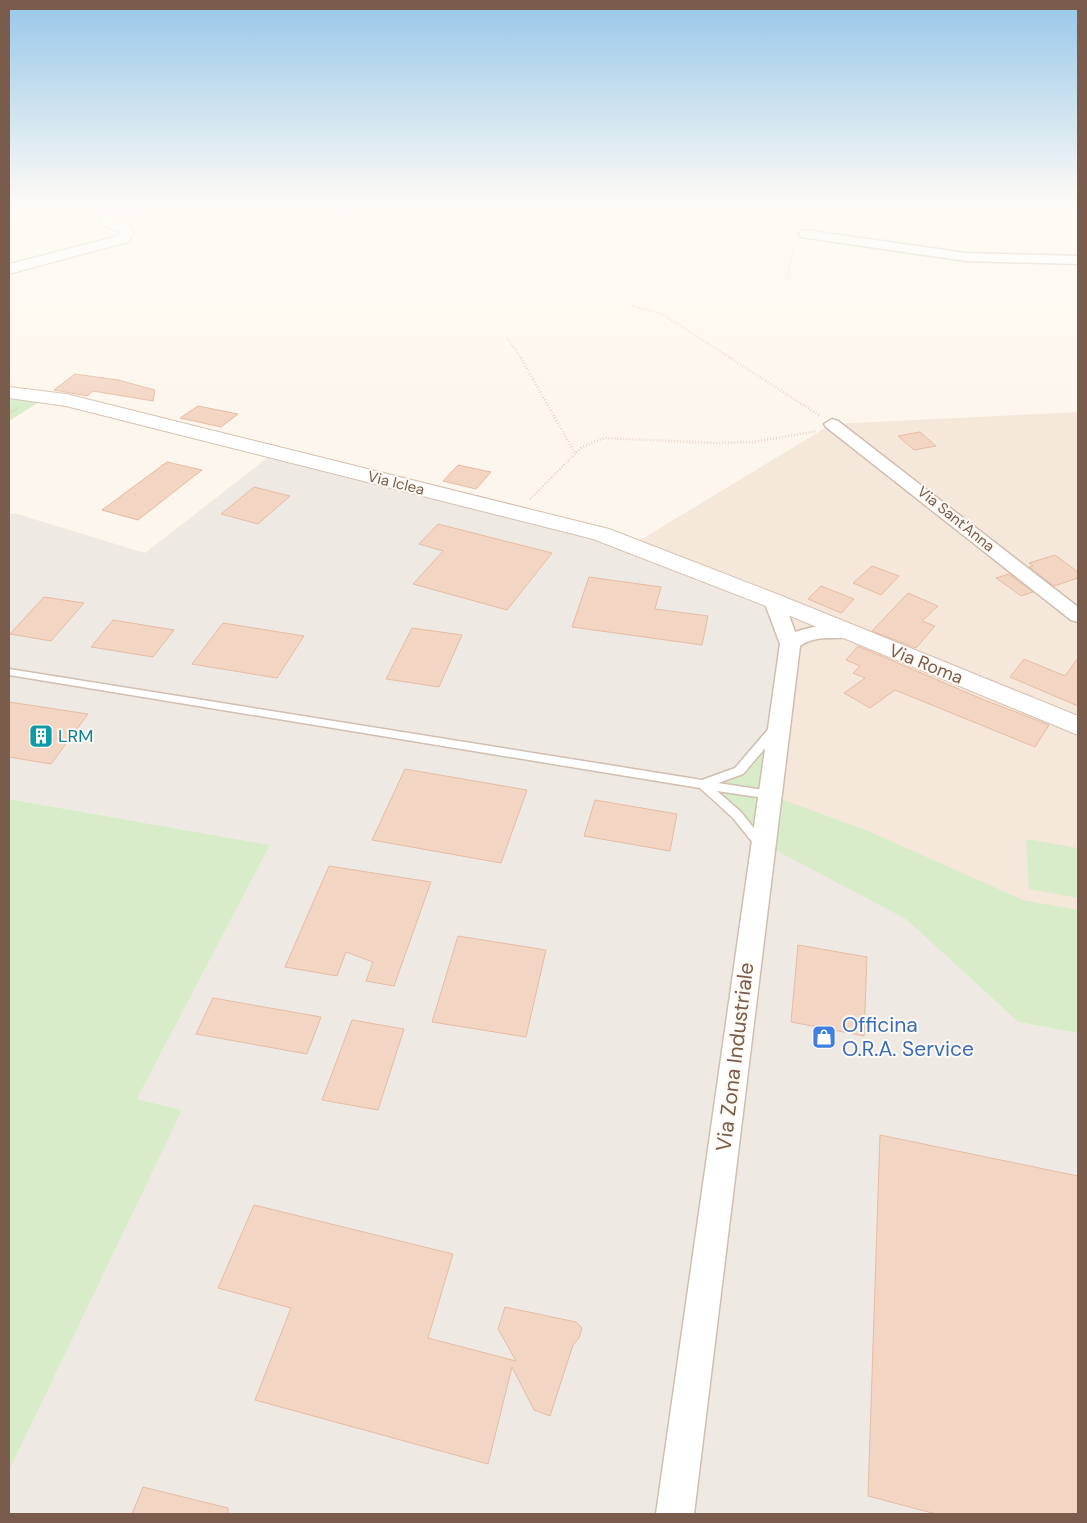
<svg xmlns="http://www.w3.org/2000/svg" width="1087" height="1523" viewBox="0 0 1087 1523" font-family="'DM Sans',sans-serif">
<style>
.residential{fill:#f5e8da}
.industrial{fill:#efe9e4}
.green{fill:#d8ecc9}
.building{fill:#f3d5c3;stroke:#e6bba3}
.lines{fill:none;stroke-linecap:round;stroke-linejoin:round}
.lane-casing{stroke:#d1beb0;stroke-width:3}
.street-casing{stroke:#d1beb0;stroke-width:3}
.secondary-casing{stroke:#d6c0b0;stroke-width:2}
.path-far1{stroke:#d9b8a5;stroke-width:2;stroke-dasharray:0.5 2;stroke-linecap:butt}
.path{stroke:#d9b8a5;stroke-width:2.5;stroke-dasharray:0.5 2.5;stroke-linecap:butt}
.lane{fill:#fff;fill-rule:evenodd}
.street{fill:#fff;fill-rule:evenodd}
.secondary{fill:#fff;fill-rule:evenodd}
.labels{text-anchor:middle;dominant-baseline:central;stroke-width:4;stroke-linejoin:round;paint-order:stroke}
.far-street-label{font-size:15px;fill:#7a5c4d;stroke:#fffaf3}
.street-label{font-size:18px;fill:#7a5c4d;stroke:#fffaf3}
.culture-label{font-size:18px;fill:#0d838f;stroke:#fffaf3;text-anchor:start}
.near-shop-label{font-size:21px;fill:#366cbe;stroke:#fffaf3;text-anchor:start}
.near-street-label{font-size:21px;fill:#7a5c4d;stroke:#fffaf3}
</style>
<rect width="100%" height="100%" fill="#fdf6ec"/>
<!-- residential -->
<path class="residential" d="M1078,412V1033L763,844L632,545L832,424Z"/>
<!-- industrial -->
<path class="industrial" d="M275,452L601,534L774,601L790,644L763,844L906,919L1018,1022L1078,1033V1514H9V1471L181,1110L137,1099L270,845L9,799V514L14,513L145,553Z"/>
<!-- green -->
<path class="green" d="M9,393L47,397L9,421Z
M779,724L770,795L868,831L1023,900L1078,910V1033L1018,1022L906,919L764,844L718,796L713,781L739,771Z
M9,799L270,845L137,1099L182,1110L9,1471Z
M1026,839L1078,848V898L1029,889Z"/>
<!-- building -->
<path class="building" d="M75,374L118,380L155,390L153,401L93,391L87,396L54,390Z
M198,406L238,414L221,427L180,418Z
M920,432L936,446L914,450L898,436Z
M167,462L202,470L138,520L102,510Z
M458,465L491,472L476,489L443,481Z
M254,487L290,496L258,524L221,514Z
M438,524L552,553L507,610L413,584L443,551L419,544Z
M1055,555L1078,572V578L1054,586L1029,567L1033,566L1029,563Z
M872,566L899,576L881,595L853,583Z
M1009,574L1033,592L1021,596L996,578Z
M589,577L661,587L655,609L708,616L702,645L572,627Z
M821,586L854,599L841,613L808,599Z
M908,593L938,606L922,621L935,626L916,648L872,631Z
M44,597L84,603L51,641L10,634Z
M113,620L174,630L153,657L91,647Z
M223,623L304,636L277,678L192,664Z
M412,628L462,635L439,687L386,679Z
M858,646L982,699L1049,725L1035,747L895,690L870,708L844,693L865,678L853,673L860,666L846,660Z
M1078,658V706L1010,677L1024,659L1065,676Z
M9,702L88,714L51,764L9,757Z
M405,769L527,790L501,863L372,840Z
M595,800L677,814L670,851L584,836Z
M329,866L431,882L394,986L366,981L373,962L346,952L337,976L285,967Z
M458,936L546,950L526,1037L432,1022Z
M798,945L867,957L864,1036L791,1022Z
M213,998L321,1017L307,1054L196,1034Z
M352,1020L404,1029L378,1110L322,1100Z
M880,1135L1078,1176V1514H936L868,1496Z
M254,1205L453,1254L428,1338L516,1361L498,1329L505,1307L576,1322L582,1328L579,1338L573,1345L550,1416L534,1410L512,1367L488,1464L255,1400L291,1308L218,1288Z
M143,1487L228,1508V1514H132Z"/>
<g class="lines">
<!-- lane casing -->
<g class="lane-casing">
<path id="lane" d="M9,669L702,780L735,768L771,726H779L780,729L779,732L743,774L718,783L770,791L774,792L776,795L774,798L770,799L717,791L741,812L768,846L766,849H758L733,818L700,788L9,675Z"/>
</g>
<!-- street casing -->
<g class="street-casing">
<path id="street" d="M805,230L966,253L1078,256V264L966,261L801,237L799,234L801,231Z
M832,419L838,421L1078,607V622L1071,620L826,427L824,424Z
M774,595L781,597L784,601L795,632C815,625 837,623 857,628L860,632L857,636C837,641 818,633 800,646L694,1514H656L780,644L764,601L767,597Z"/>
</g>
<!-- secondary casing -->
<g class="secondary-casing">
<path id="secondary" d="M120,204H137L115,220L129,226L134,233L128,242L9,274V264L118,236L119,232L104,226L100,219Z
M9,387L66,394L609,529L782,596L1078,716V735L766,606L593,539L66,406L9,398Z"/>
</g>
<!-- path-far1 -->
<path class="path-far1" d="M642,204L631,212L635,217L649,220L720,222L792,232
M142,233L200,229L344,209
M918,236L931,228L988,204
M786,282L795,244
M632,306L662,314L732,359
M507,338L522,359"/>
<!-- path -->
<path class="path" d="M521,358L575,453
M730,358L819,415
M9,414L17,408
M530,499L582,447L604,438L716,443L753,442L817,431"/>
<!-- lane -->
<use href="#lane" class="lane"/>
<!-- street -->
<use href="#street" class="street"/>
<!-- secondary -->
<use href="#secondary" class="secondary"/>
</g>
<!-- sky -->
<linearGradient id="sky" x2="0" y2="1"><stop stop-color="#97c7e8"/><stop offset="0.49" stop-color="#fefbf6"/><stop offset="1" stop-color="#fefbf6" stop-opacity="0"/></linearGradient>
<rect width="1087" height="417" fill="url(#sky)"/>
<!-- icons -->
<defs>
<g id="building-square" transform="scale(1.25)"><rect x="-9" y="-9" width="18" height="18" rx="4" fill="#0f9aa8" stroke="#fffaf3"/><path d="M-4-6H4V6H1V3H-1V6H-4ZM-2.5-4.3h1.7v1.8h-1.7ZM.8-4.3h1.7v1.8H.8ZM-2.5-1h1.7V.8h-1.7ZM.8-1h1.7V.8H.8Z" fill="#fff"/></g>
<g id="shop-square" transform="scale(1.25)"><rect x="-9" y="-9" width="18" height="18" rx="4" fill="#3f7fe0" stroke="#fffaf3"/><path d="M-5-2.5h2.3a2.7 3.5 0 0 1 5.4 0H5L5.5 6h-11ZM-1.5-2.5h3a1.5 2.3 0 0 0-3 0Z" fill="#fff"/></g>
</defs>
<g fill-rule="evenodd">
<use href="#building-square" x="41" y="736"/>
<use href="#shop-square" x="824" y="1037"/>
</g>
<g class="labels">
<!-- far-street labels -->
<g class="far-street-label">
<text transform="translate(396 483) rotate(14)">Via Iclea</text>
<text transform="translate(956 519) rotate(39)">Via Sant'Anna</text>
</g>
<!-- street labels -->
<g class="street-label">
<text transform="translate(926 664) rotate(22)">Via Roma</text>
</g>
<!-- culture labels -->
<g class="culture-label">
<text x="58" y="736">LRM</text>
</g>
<!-- near-shop labels -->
<g class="near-shop-label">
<text x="842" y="1025">Officina<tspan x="842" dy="24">O.R.A. Service</tspan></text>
</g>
<!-- near-street labels -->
<g class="near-street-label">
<text transform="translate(735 1057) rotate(-83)">Via Zona Industriale</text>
</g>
</g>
<!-- border -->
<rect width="1087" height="1523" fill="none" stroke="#7a5c4d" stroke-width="20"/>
</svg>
